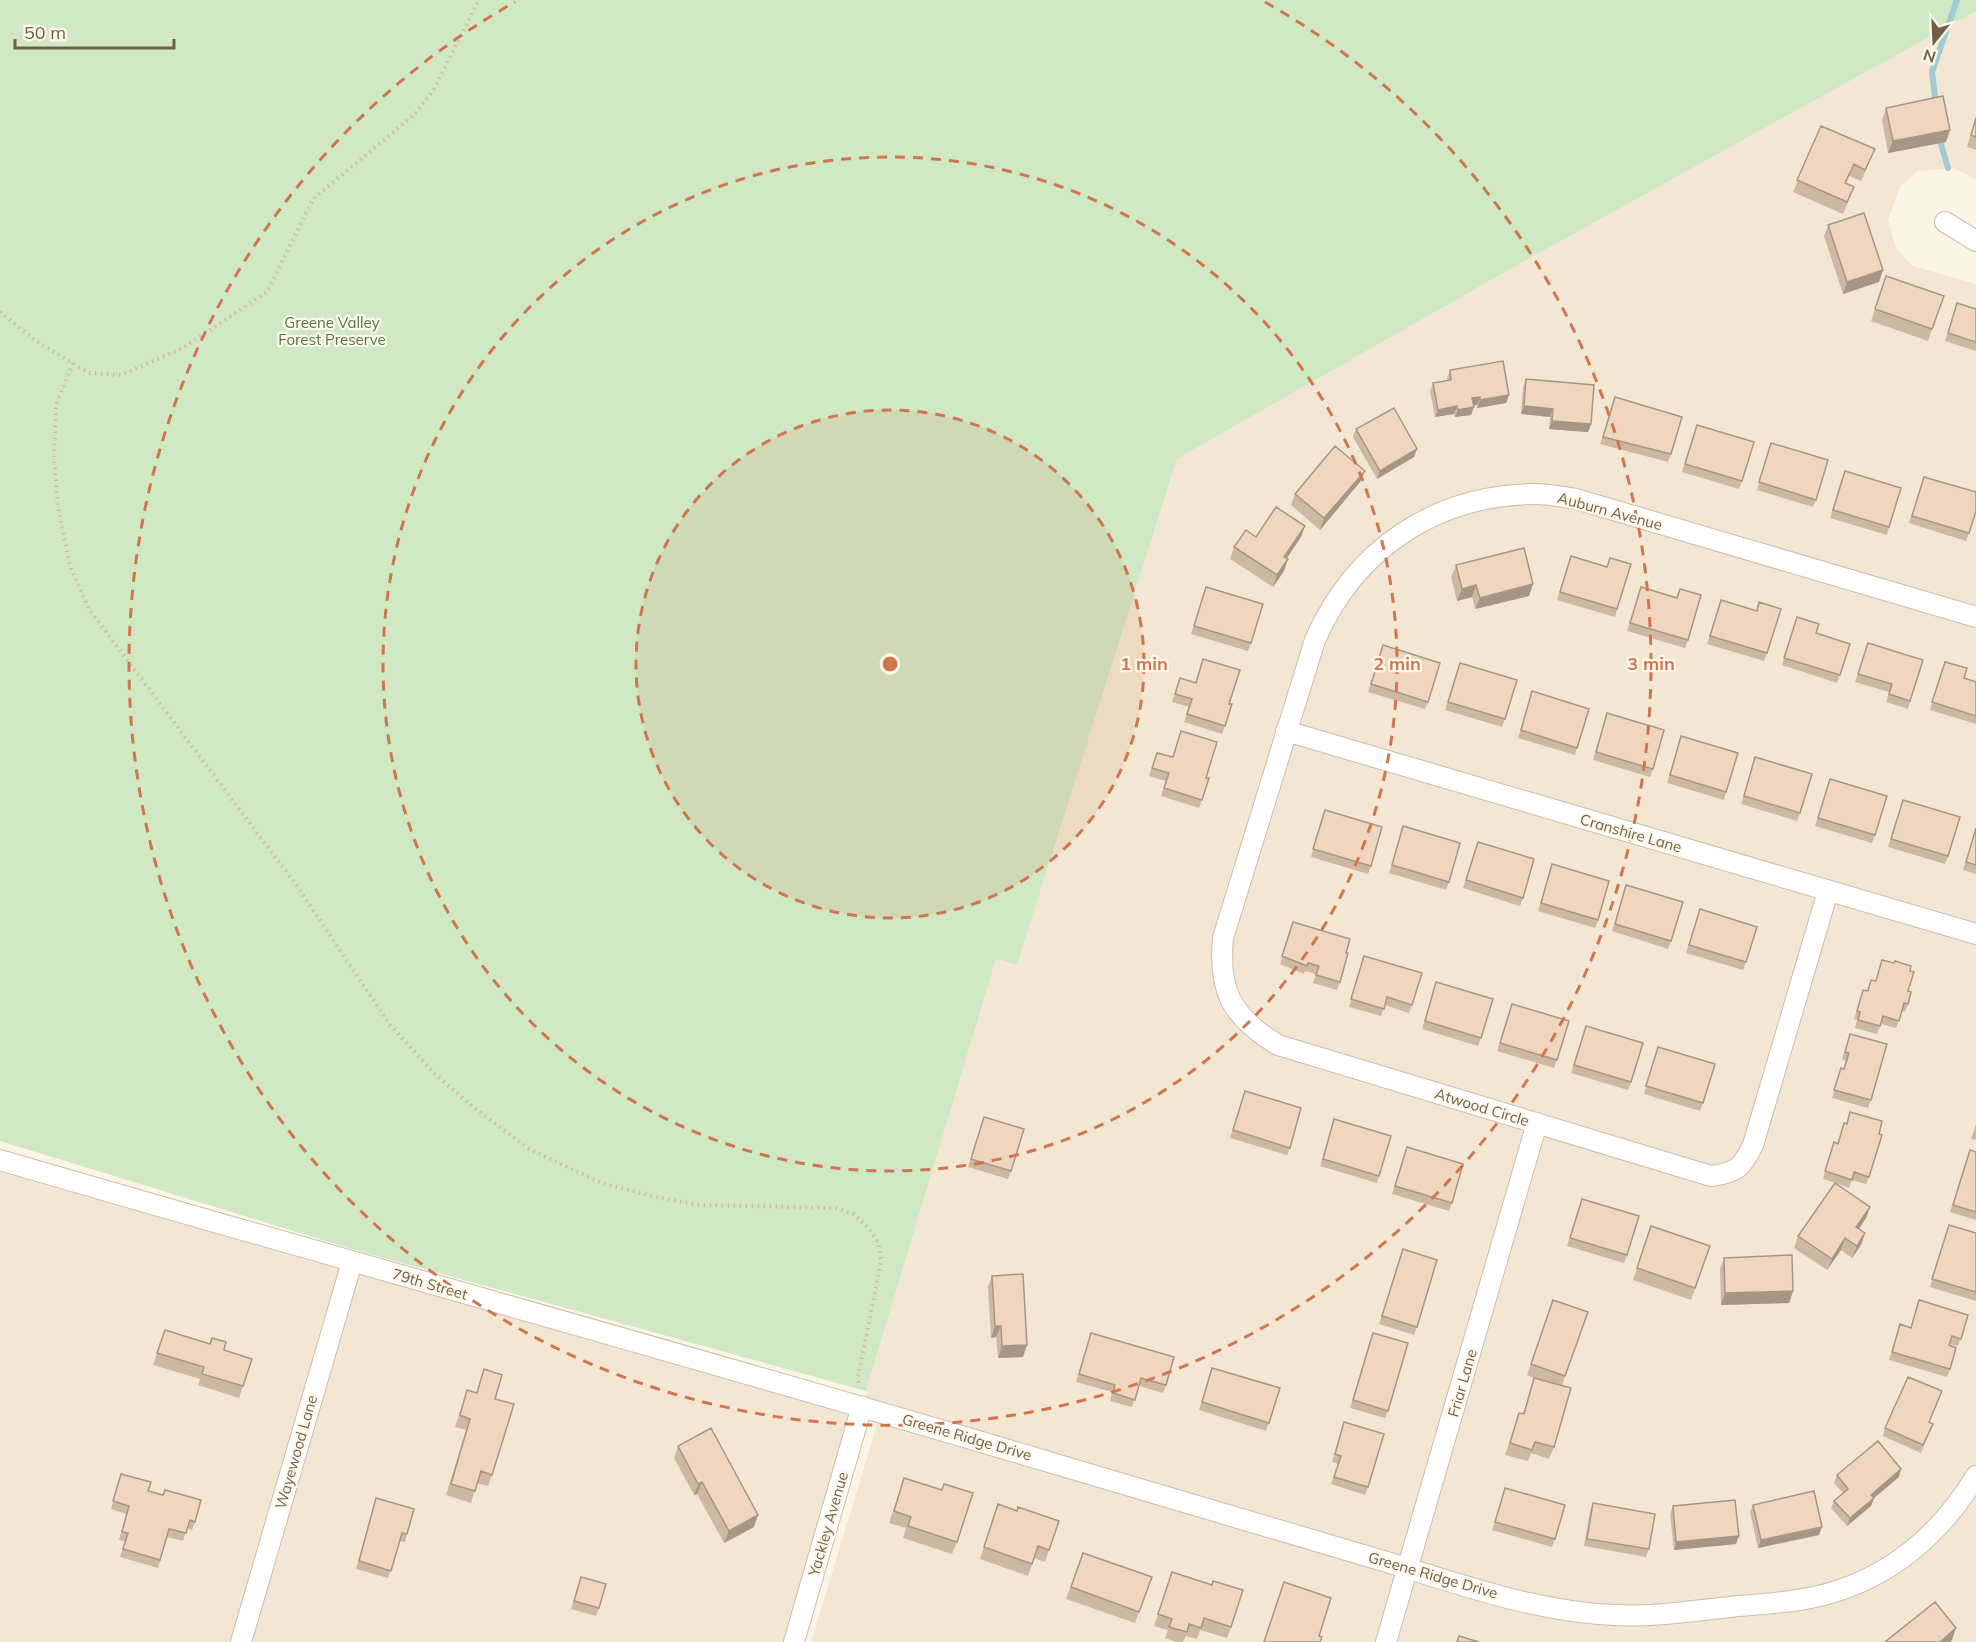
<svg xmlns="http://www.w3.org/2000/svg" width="1976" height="1642" viewBox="0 0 1976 1642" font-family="Mulish,sans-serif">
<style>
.residential{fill:#f3e7d4}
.green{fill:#d0e8c4}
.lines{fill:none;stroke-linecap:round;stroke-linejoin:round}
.stream{stroke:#a1c9d6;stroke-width:6}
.street-casing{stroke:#cdbdac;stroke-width:22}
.path{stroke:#d5b9a1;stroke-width:4;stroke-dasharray:1.5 4.5;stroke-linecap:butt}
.street{stroke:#fff;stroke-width:20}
.wall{fill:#ceb8a3}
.shaded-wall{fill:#a89685}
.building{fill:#f0d6be;stroke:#a89685;stroke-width:1.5}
.ring{fill:none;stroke:#d0764e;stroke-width:3;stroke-dasharray:10 8}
.labels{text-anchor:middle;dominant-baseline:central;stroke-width:4.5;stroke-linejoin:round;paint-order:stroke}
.park-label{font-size:15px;fill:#4f7843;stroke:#fef8eb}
.street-label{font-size:15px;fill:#735d4b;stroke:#fef8eb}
.centre{fill:#d0764e;stroke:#fef8eb;stroke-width:3}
.ring-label{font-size:18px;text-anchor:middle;font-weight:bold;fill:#d0764e;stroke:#fef8eb;stroke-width:4.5;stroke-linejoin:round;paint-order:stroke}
</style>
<rect width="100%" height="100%" fill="#fbf5e5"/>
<!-- residential -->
<path class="residential" d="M1976,11V180L1954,168L1918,171L1900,187L1888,220L1896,248L1913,266L1976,284V1642H811L877,1425L866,1391L996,959L1017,965L1177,459L1505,272Z
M0,1172L318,1263L862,1406L794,1642H0Z"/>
<!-- green -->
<path class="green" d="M0,0H1976V11L1505,272L1177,459L1017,965L996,959L866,1391L352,1249L0,1141Z"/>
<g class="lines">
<!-- stream -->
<path class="stream" d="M1936,106L1932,72L1957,0
M1939,137L1948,168"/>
<!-- street casing -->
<g class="street-casing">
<path id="street" d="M1945,222L1976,241
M1286,731L1976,934
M1828,891L1753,1145C1742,1168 1736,1173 1711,1176L1278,1045C1232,1017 1218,992 1223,938L1315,640C1355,549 1435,495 1535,494C1549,494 1563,497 1576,499L1976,617
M0,1160C353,1263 707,1360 1059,1465C1166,1497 1273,1528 1380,1560C1457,1583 1534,1612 1615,1615C1653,1617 1692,1611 1730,1607C1760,1604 1793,1603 1823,1595C1890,1578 1941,1534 1976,1476
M241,1642L352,1262
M794,1642L862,1406
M1386,1642L1537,1123"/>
</g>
<!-- path -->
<path class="path" d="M0,312L36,341L89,373L121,375L183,348L267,292L313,199L415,114L434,89L479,0
M73,363L56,404L54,458L58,507L70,566L89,609L297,886L390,1025L435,1074L473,1107L529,1149L601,1183L660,1198L701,1205L835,1208L854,1214L870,1230L879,1244L881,1262L858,1377L859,1387"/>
<!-- street -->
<use href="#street" class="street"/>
</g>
<!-- wall -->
<path class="wall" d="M1886,108L1950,130L1946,142L1888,153L1882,120Z
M1976,116V150L1967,147Z
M1821,126L1870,161L1861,181L1849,176L1846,183L1854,187L1843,214L1793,192Z
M1828,225L1879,282L1843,294L1824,236Z
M1886,276L1932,329L1928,341L1871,321Z
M1957,303L1976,309V351L1945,341Z
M1450,370L1509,395L1506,403L1477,408V405H1474L1471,415L1455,417L1454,414L1435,417L1430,391L1433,383L1447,380V378Z
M1526,379L1591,424L1588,432L1549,429L1550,417L1521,414L1523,387Z
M1615,397L1671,454L1668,462L1600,444Z
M1356,429L1417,449L1414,457L1377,479L1353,437Z
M1694,433L1742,481L1739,489L1682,472Z
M1768,451L1816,500L1813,507L1757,490Z
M1842,478L1889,527L1887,535L1830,518Z
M1360,482L1320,530L1291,505L1295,494Z
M1921,485L1969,533L1966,541L1909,523Z
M1256,537H1301L1287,558L1284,571L1273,587L1230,559L1234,547Z
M1571,556L1607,567L1610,558L1617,609L1615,617L1557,600Z
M1456,565L1533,584L1529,596L1475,609L1472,597L1457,601L1451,577Z
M1641,587L1677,598L1680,589L1688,640L1685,648L1627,631Z
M1203,595L1251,643L1248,651L1191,634Z
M1721,600L1767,653L1764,661L1707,644Z
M1794,625L1816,633L1850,644L1837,683L1782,665Z
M1868,643L1910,701L1908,709L1886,702L1889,692L1855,682Z
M1383,645L1428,702L1425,709L1368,692Z
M1203,659L1229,704L1225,726L1222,734L1184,722L1189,707L1172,702L1180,678L1195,683Z
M1942,669L1976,682V724L1930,710Z
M1457,671L1505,719L1502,727L1445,710Z
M1532,691L1577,748L1575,755L1518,738Z
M1605,720L1653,769L1650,777L1593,760Z
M1679,744L1726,792L1724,800L1667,783Z
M1157,753L1206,778L1202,800L1199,808L1161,796L1166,781L1149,776Z
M1753,765L1800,813L1797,821L1741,804Z
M1830,779L1875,835L1872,843L1815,826Z
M1903,800L1948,856L1945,864L1888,847Z
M1322,818L1371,866L1368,874L1311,857Z
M1976,828V874L1963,870Z
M1401,834L1449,882L1446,890L1389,873Z
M1475,850L1523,898L1520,906L1463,888Z
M1550,872L1598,920L1595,928L1538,911Z
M1624,892L1671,941L1668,949L1612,931Z
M1700,909L1746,962L1743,970L1686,953Z
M1293,922L1346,953L1340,982L1337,990L1313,983L1316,974L1305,971L1304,974L1280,964Z
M1364,956L1412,1005L1409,1013L1385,1005L1381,1016L1349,1007Z
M1882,960L1910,971L1908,1004L1905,1012L1902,1011L1896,1028L1881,1024L1877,1034L1855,1028L1857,1020L1854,1019L1863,990L1867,991L1871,980L1876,981Z
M1434,990L1481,1038L1478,1046L1422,1029Z
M1509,1012L1557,1060L1554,1068L1497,1051Z
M1586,1026L1631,1082L1628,1090L1571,1073Z
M1850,1034L1871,1100L1868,1108L1832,1098L1841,1068L1844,1069L1846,1061L1842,1059Z
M1658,1047L1703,1103L1700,1111L1644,1094Z
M1242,1099L1290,1148L1287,1155L1230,1138Z
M984,1117L1011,1171L1008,1179L968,1167Z
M1844,1123L1879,1134L1869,1177L1866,1184L1852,1180L1849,1188L1836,1183L1870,1207L1866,1218L1859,1229L1865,1233L1861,1245L1852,1258L1841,1250L1827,1270L1794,1248L1798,1236L1835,1183L1823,1179L1831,1150L1838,1143Z
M1976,1124V1140L1971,1139Z
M1332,1127L1379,1176L1377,1183L1320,1166Z
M1976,1152V1220L1950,1212L1967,1158Z
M1404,1155L1452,1203L1449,1211L1392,1194Z
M1579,1207L1627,1255L1624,1263L1567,1246Z
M1949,1225L1976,1233V1301L1930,1287Z
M1651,1226L1710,1246L1691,1300L1633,1280Z
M1400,1257L1417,1327L1414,1335L1379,1324Z
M1724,1258L1793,1291L1789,1303L1721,1305L1720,1269Z
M992,1276L1023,1357L998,1358L996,1337L991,1338L988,1287Z
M1553,1300L1565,1376L1562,1386L1554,1447L1549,1459L1531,1453L1528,1461L1505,1455L1519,1413L1523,1414L1534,1378L1527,1375Z
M1968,1315L1958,1346L1949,1344L1950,1369L1947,1377L1889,1360L1898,1332L1910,1328Z
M165,1330L209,1344L212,1338L224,1350L243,1386L239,1398L198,1385L200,1379L153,1365Z
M1091,1333L1166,1385L1163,1393L1139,1386L1132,1407L1110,1401L1112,1392L1076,1382Z
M1370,1340L1388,1411L1385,1418L1350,1408Z
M1212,1368L1269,1423L1266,1431L1199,1410Z
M484,1369L495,1399L492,1475L488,1486L477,1483L471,1503L446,1495L466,1430L455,1427L467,1390L476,1393Z
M1942,1391L1929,1422L1933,1424L1921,1453L1883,1436L1885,1428Z
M1344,1422L1368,1487L1365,1495L1331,1484L1338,1464L1332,1462Z
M678,1446L754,1527L724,1543L697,1494L694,1495L674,1458Z
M121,1474L195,1522L192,1530L187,1528L183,1541L167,1537L158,1568L120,1557L125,1541L119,1540L126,1514L111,1509Z
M1837,1475L1899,1477L1874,1498L1871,1506L1847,1526L1831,1508L1834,1501L1843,1493L1834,1483Z
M1505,1488L1555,1539L1552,1547L1492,1530Z
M900,1490L957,1542L952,1554L903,1538L906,1528L889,1523Z
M376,1498L407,1534L405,1542L400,1541L388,1578L356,1569Z
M1593,1503L1649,1549L1646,1557L1584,1546L1590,1511Z
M998,1504L1017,1511L1059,1521L1045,1562L1034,1558L1028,1576L980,1559Z
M1753,1505L1819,1535L1758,1548L1750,1512Z
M1673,1506L1736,1544L1674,1550L1670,1514Z
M1083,1553L1152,1577L1135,1623L1066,1599Z
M1172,1572L1231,1627L1227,1638L1200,1630L1197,1639L1186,1636L1183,1642H1177L1165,1638L1168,1630L1154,1626Z
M581,1577L599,1608L596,1616L571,1609Z"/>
<!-- shaded-wall -->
<path class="shaded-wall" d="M1950,130L1946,142L1888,153L1893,141Z
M1883,270L1879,282L1843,294L1847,282Z
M1509,395L1506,403L1477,408L1480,400Z
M1480,397L1477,405L1469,406L1472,398Z
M1457,406L1454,414L1435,417L1438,410Z
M1524,406L1553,409L1550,417L1521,414Z
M1474,407L1471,415L1455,417L1458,410Z
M1552,421L1591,424L1588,432L1549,429Z
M1417,449L1414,457L1377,479L1380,471Z
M1365,471L1360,482L1320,530L1324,518Z
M1305,526L1301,537L1280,568L1284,557Z
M1288,559L1284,571L1273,587L1277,575Z
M1533,584L1529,596L1475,609L1480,598Z
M1476,585L1472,597L1457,601L1462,589Z
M1870,1207L1866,1218L1852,1239L1856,1227Z
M1865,1233L1861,1245L1852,1258L1857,1246Z
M1845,1238L1841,1250L1827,1270L1832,1259Z
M1793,1291L1789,1303L1721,1305L1725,1293Z
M995,1326H1001L996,1337L991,1338Z
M1027,1345L1023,1357L998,1358L1002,1346Z
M1901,1469L1899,1477L1868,1503L1871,1495Z
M702,1482L697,1494L694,1495L698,1484Z
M1874,1498L1871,1506L1847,1526L1850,1518Z
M758,1515L754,1527L724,1543L729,1531Z
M1822,1527L1819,1535L1758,1548L1761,1540Z
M1739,1536L1736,1544L1674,1550L1676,1542Z
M1956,1628L1952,1640L1950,1642H1940Z"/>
<!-- building -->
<path class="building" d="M1943,96L1950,130L1893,141L1886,108Z
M1976,118V137L1971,135Z
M1821,126L1875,149L1865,170L1854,164L1845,183L1854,187L1847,202L1797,180Z
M1864,213L1883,270L1847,282L1828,225Z
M1886,276L1944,296L1932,329L1875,309Z
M1957,303L1976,309V342L1948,333Z
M1503,361L1509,395L1480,400V397L1472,398L1474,407L1458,410L1457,406L1438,410L1433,383L1451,380L1450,370Z
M1526,379L1594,385L1591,424L1552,421L1553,409L1524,406Z
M1615,397L1682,417L1671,454L1603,437Z
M1394,408L1417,449L1380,471L1356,429Z
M1697,425L1754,442L1742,481L1685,464Z
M1771,443L1828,460L1816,500L1759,482Z
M1335,446L1365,471L1324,518L1295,494Z
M1845,471L1901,488L1889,527L1833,510Z
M1924,477L1976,492V511L1969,533L1912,516Z
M1276,507L1305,526L1284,557L1288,559L1277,575L1234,547L1246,530L1256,537Z
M1524,548L1533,584L1480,598L1476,585L1462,589L1456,565Z
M1571,556L1607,567L1610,558L1631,564L1617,609L1560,592Z
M1206,587L1263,604L1251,643L1194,626Z
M1641,587L1677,598L1680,589L1701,595L1688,640L1630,623Z
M1721,600L1757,611L1759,602L1781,609L1767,653L1710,636Z
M1797,617L1819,624L1816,633L1850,644L1840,675L1784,658Z
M1868,643L1923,660L1910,701L1889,694L1892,684L1858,674Z
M1383,645L1440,663L1428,702L1371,684Z
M1203,659L1240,670L1229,704H1232L1225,726L1187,714L1192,699L1175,694L1180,678L1196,683Z
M1945,662L1967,668L1964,678L1976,682V716L1932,702Z
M1460,663L1517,680L1505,719L1448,702Z
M1532,691L1589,709L1577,748L1521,730Z
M1607,713L1664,730L1653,769L1596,752Z
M1181,731L1217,742L1206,778H1209L1202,800L1164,788L1169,773L1152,768L1157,753L1173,757Z
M1681,736L1738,753L1726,792L1670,775Z
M1755,757L1812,774L1800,813L1744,796Z
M1830,779L1887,796L1875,835L1818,818Z
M1903,800L1960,817L1948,856L1891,839Z
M1325,810L1382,827L1371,866L1313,849Z
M1403,826L1460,843L1449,882L1392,865Z
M1976,828V865L1966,862Z
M1478,842L1534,859L1523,898L1466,880Z
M1552,864L1609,881L1598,920L1541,903Z
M1626,885L1683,902L1671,941L1615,924Z
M1700,909L1757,927L1746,962L1689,945Z
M1293,922L1350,939L1346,953H1348L1340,982L1316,975L1319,966L1308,963L1307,966L1282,956Z
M1364,956L1422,973L1412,1005L1387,997L1384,1009L1351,999Z
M1882,960L1894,963L1895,961L1911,966L1910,971L1914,972L1908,991L1911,992L1908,1004L1904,1003L1899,1021L1883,1016L1880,1026L1858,1020L1860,1012L1857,1011L1863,990L1868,991L1871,980L1876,981Z
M1436,982L1493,999L1481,1038L1425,1021Z
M1512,1004L1569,1021L1557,1060L1500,1043Z
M1586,1026L1643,1043L1631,1082L1574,1065Z
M1850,1034L1887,1044L1871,1100L1834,1090L1841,1068L1844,1069L1849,1053L1845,1052Z
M1658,1047L1715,1064L1703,1103L1646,1086Z
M1245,1091L1301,1108L1290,1148L1233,1130Z
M1850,1112L1882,1121L1879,1134L1882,1135L1869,1177L1854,1172L1852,1180L1825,1171L1834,1142L1838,1144L1844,1123L1847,1124Z
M984,1117L1024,1129L1011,1171L971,1159Z
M1334,1119L1391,1136L1379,1176L1323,1159Z
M1407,1147L1463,1164L1452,1203L1395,1186Z
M1970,1150L1976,1152V1212L1953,1205Z
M1835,1183L1870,1207L1856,1227L1865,1233L1857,1246L1845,1238L1832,1259L1798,1236Z
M1582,1199L1639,1216L1627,1255L1570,1238Z
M1949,1225L1976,1233V1292L1932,1279Z
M1651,1226L1710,1246L1695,1288L1637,1268Z
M1403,1249L1437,1260L1417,1327L1382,1316Z
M1792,1255L1793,1291L1725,1293L1724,1258Z
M1023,1274L1027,1345L1002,1346L1001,1326H995L992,1276Z
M1553,1300L1588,1312L1565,1376L1531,1364Z
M1919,1300L1968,1315L1961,1339L1952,1336L1949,1345L1956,1348L1950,1369L1892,1352L1900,1324L1911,1328Z
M165,1330L210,1344L212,1338L226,1342L224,1350L252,1359L243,1386L202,1374L204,1367L157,1353Z
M1091,1333L1174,1357L1166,1385L1141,1378L1135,1400L1113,1393L1115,1385L1079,1374Z
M1373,1333L1408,1343L1388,1411L1353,1400Z
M1212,1368L1280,1388L1269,1423L1202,1402Z
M484,1369L502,1375L495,1399L514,1404L492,1475L481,1471L475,1491L451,1484L470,1419L460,1415L467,1390L477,1393Z
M1908,1377L1942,1391L1929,1422L1933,1424L1923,1445L1885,1428Z
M1534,1378L1571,1388L1554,1447L1535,1442L1532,1450L1510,1443L1519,1413L1524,1414Z
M1344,1422L1384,1434L1368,1487L1334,1477L1341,1456L1335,1454Z
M711,1428L758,1515L729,1531L702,1482L698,1484L678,1446Z
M1878,1441L1901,1469L1871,1495L1874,1498L1850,1518L1834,1501L1848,1489L1837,1475Z
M121,1474L151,1482L148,1491L163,1495L165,1490L201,1500L195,1522L190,1520L186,1533L169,1529L160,1560L123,1549L128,1533L122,1532L129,1506L113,1501Z
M904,1478L942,1490L944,1484L973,1493L957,1542L908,1526L911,1517L894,1511Z
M1505,1488L1565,1505L1555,1539L1495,1522Z
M1814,1491L1822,1527L1761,1540L1753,1505Z
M376,1498L414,1509L407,1534L402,1533L391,1571L359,1561Z
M1735,1500L1739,1536L1676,1542L1673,1506Z
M1593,1503L1655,1514L1649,1549L1587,1539Z
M998,1504L1017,1511L1018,1507L1059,1521L1049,1550L1038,1546L1032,1564L984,1547Z
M1083,1553L1152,1577L1139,1612L1071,1587Z
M1172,1572L1212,1585L1213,1581L1243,1590L1231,1627L1204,1618L1201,1628L1189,1624L1187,1632L1169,1627L1172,1619L1158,1614Z
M581,1577L606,1584L599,1608L574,1601Z
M1284,1582L1331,1598L1319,1636L1322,1637L1320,1642H1264Z
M1935,1602L1956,1628L1940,1642H1885Z
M1459,1636L1479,1642H1457Z"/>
<!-- distance rings -->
<circle cx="890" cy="664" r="254" fill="#d0764e" fill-opacity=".12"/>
<g class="ring">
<circle cx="890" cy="664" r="254"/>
<circle cx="890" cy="664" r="507"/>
<path d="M1265 2A761 761 0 1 1 515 2"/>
</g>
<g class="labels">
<!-- park labels -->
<g class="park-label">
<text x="332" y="322">Greene Valley<tspan x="332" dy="17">Forest Preserve</tspan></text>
</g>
<!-- street labels -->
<g class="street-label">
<text transform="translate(1610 511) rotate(15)">Auburn Avenue</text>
<text transform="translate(1631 833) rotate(16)">Cranshire Lane</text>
<text transform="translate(1482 1107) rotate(17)">Atwood Circle</text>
<text transform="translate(430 1284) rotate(16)">79th Street</text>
<text transform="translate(1462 1383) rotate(-74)">Friar Lane</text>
<text transform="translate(967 1437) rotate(16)">Greene Ridge Drive</text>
<text transform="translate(296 1452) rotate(-74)">Wayewood Lane</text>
<text transform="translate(828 1524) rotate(-74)">Yackley Avenue</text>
<text transform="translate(1433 1575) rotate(16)">Greene Ridge Drive</text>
</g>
</g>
<circle cx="890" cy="664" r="9" class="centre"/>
<g class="ring-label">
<text x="1144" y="670">1 min</text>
<text x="1397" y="670">2 min</text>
<text x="1651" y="670">3 min</text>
</g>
<!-- north arrow -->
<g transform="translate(1934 42) rotate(198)" stroke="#fef8eb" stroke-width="4.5" paint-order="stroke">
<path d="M0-4.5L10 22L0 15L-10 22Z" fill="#735d4b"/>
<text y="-9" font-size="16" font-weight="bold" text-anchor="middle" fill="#735d4b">N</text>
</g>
<!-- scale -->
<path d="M15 39v9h159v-9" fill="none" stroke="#735d4b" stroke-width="3"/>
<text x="24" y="39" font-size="18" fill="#735d4b" stroke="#fef8eb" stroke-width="4.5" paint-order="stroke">50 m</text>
</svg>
